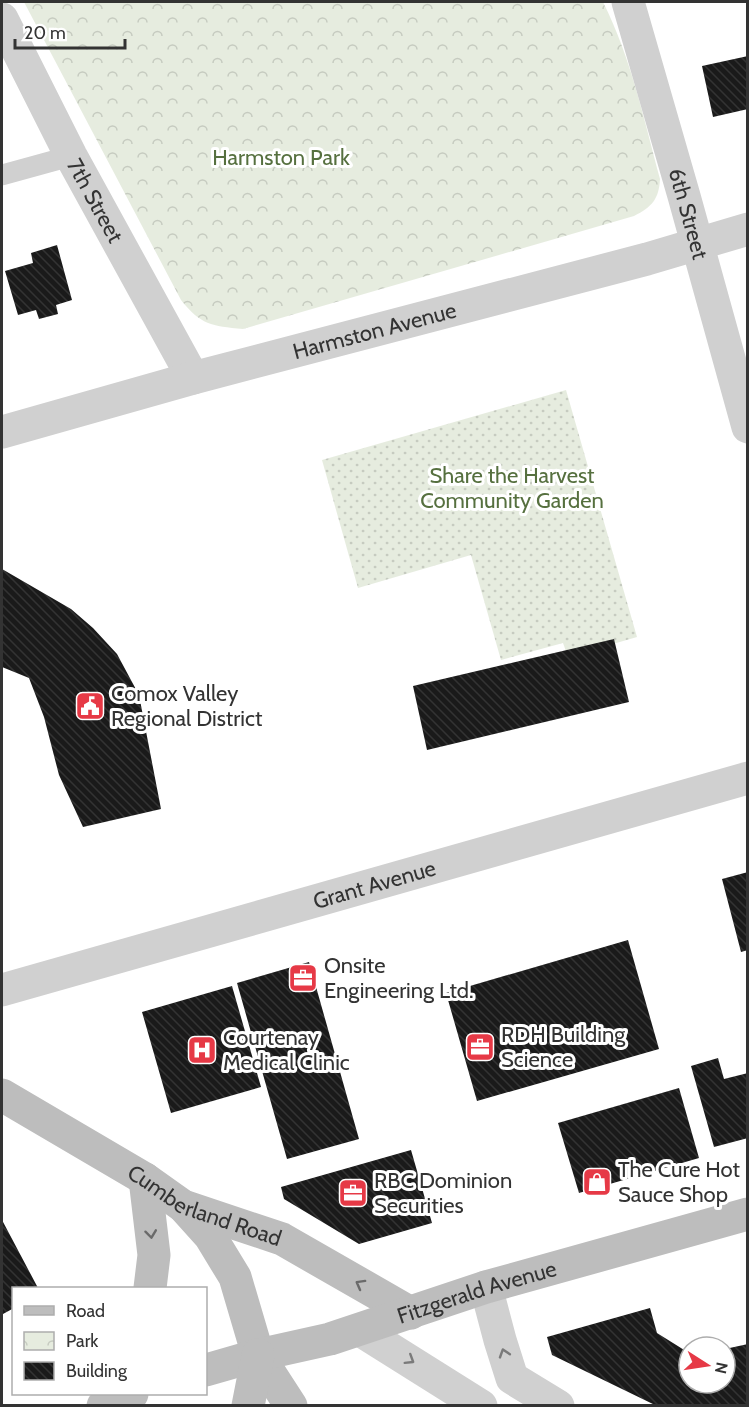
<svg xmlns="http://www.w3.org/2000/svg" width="749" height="1407" viewBox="0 0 749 1407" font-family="Cabin,sans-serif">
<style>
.grass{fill:url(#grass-dots)}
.park{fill:url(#park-crowns)}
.building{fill:url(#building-back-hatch)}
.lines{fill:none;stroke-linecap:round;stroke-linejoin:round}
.lane{stroke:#d0d0d0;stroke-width:21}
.street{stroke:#d0d0d0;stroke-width:33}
.secondary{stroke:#bdbdbd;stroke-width:33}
.oneway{stroke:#6a6a6a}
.oneway2{stroke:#7a7a7a}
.labels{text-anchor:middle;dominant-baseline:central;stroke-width:6;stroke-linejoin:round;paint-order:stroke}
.park-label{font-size:22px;fill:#56703f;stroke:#fff}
.street-label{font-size:22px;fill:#333;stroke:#fff}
.poi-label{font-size:22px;fill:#333;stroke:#fff;text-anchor:start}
</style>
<defs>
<pattern id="grass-dots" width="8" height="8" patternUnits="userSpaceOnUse" patternTransform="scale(1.5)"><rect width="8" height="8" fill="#e6ecdf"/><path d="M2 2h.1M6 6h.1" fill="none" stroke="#c6cbc0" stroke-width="1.8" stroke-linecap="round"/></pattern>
<pattern id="park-crowns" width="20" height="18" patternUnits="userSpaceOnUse" patternTransform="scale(1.5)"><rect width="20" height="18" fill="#e6ecdf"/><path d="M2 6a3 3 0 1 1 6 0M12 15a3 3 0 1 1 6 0" fill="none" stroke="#c6cbc0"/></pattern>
<pattern id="building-back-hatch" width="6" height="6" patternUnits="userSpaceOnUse" patternTransform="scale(1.5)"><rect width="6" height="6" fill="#1a1a1a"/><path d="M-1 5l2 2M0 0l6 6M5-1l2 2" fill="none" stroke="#333"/></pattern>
</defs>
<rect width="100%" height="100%" fill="#fff"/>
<!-- grass -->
<path class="grass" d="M566,390L637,637L568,657L563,643L501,660L471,555L358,588L322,460Z"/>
<!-- park -->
<path class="park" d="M24,2H603C631,58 644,119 660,179C659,199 652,207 634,216L243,329C211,326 201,325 181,300Z"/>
<!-- building -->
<path class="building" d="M748,56V109L713,117L702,66Z
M57,245L72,300L56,305L58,314L39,319L36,310L18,315L5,271L33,263L31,253Z
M2,569L71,609L93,628L117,654L139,695L161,809L83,827L59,775L44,717L29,678L2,667Z
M614,639L629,702L427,750L413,686Z
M748,872V950L741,952L722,879Z
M628,940L659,1049L477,1101L446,993Z
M309,962L359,1139L287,1159L237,983Z
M232,986L261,1087L171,1113L142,1012Z
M718,1058L724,1079L748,1073V1138L714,1147L691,1066Z
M679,1088L699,1158L579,1193L558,1123Z
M411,1150L432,1223L359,1244L284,1199L281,1187Z
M2,1220L38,1288H14V1308L3,1314Z
M650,1308L657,1333L689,1353V1383H725V1349L748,1344V1406H657L552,1355L547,1337Z"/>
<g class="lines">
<!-- lane -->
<path class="lane" d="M2,175L71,156"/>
<!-- street -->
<g class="street">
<path id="s1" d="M628,2L684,196L748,427"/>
<path id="s2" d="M2,19L71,156L193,378"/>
<path id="s3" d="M2,432L193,378L647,259L748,229"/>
<path id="s4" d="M2,990L748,778"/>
<path d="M486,1287L500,1340L512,1378L558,1406"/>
<path d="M360,1330L481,1406"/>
</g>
<!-- secondary -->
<g class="secondary">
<path id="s5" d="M2,1095L145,1179L183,1206L282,1239L411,1313"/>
<path d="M145,1179L154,1255L150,1288"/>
<path d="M183,1206L210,1236L235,1277L258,1355L291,1406"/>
<path id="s6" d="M206,1370L258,1355L330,1339L486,1287L748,1214"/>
<path d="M103,1406L132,1394"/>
<path d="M248,1406L258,1355"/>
</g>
</g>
<!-- one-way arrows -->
<defs><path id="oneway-chevron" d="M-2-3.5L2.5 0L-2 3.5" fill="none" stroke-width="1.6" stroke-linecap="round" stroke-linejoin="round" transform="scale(1.5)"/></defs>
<g class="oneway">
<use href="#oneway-chevron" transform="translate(151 1234) rotate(83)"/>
<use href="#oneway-chevron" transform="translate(360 1284) rotate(-151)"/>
</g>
<g class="oneway2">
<use href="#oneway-chevron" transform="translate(504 1353) rotate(-108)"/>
<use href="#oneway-chevron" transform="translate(410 1360) rotate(32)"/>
</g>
<!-- icons -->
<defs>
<g id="civic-square" transform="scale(1.5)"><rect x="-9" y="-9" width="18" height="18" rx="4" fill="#e63946" stroke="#fff"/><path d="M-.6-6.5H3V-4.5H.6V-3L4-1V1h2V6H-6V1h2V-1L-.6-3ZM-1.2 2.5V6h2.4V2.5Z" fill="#fff"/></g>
<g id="office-square" transform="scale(1.5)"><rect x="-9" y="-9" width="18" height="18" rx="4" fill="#e63946" stroke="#fff"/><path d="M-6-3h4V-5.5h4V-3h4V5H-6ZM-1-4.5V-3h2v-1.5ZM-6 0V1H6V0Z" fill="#fff"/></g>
<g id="hospital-square" transform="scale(1.5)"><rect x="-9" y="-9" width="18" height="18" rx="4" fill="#e63946" stroke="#fff"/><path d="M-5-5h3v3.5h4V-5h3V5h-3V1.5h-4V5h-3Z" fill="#fff"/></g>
<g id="shop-square" transform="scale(1.5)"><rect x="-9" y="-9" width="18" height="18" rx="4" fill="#e63946" stroke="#fff"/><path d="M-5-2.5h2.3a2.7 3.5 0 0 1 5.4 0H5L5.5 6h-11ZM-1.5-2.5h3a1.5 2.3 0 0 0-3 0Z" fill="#fff"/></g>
</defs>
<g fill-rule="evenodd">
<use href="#civic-square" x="90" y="706"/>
<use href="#office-square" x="303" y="978"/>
<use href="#office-square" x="480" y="1047"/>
<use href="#hospital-square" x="202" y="1050"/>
<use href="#shop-square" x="597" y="1182"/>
<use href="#office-square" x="353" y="1193"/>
</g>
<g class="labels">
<!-- park labels -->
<g class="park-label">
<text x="281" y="157">Harmston Park</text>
<text x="512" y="475">Share the Harvest<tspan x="512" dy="25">Community Garden</tspan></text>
</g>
<!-- street labels -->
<g class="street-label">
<text stroke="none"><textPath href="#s2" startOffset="204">7th Street</textPath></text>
<text stroke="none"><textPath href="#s1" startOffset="220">6th Street</textPath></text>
<text stroke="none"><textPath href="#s3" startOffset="386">Harmston Avenue</textPath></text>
<text stroke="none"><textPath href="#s4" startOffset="387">Grant Avenue</textPath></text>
<text stroke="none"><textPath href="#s5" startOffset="232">Cumberland Road</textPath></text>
<text stroke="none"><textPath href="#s6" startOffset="282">Fitzgerald Avenue</textPath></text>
</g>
<!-- poi labels -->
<g class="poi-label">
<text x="111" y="693">Comox Valley<tspan x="111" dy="25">Regional District</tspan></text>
<text x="324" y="965">Onsite<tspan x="324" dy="25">Engineering Ltd.</tspan></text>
<text x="501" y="1034">RDH Building<tspan x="501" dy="25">Science</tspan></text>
<text x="223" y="1037">Courtenay<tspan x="223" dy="25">Medical Clinic</tspan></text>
<text x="618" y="1169">The Cure Hot<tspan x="618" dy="25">Sauce Shop</tspan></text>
<text x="374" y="1180">RBC Dominion<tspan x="374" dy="25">Securities</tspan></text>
</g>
</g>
<!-- border -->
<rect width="749" height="1407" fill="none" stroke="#333333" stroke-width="6"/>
<!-- legend -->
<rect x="12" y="1287" width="195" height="108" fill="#ffffff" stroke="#adadad" stroke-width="1.5"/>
<rect x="24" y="1306" width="30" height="9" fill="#bdbdbd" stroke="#adadad" stroke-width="1.5"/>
<text x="66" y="1317" font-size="18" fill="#333333">Road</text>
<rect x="24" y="1332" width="30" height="18" fill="url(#park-crowns)" stroke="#adadad" stroke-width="1.5"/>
<text x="66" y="1347" font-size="18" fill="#333333">Park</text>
<rect x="24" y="1362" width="30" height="18" fill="url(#building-back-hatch)" stroke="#adadad" stroke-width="1.5"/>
<text x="66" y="1377" font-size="18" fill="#333333">Building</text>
<!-- north arrow -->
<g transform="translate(707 1365) rotate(102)"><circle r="28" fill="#ffffff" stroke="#adadad" stroke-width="1.5"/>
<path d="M0-4.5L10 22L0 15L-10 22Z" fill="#e63946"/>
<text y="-9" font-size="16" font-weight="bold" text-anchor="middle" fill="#333333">N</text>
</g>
<!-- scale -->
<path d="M15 39v9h110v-9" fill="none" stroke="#333333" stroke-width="3"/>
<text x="24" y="39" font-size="18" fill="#333333" stroke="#ffffff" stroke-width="4.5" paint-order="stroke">20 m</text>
</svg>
